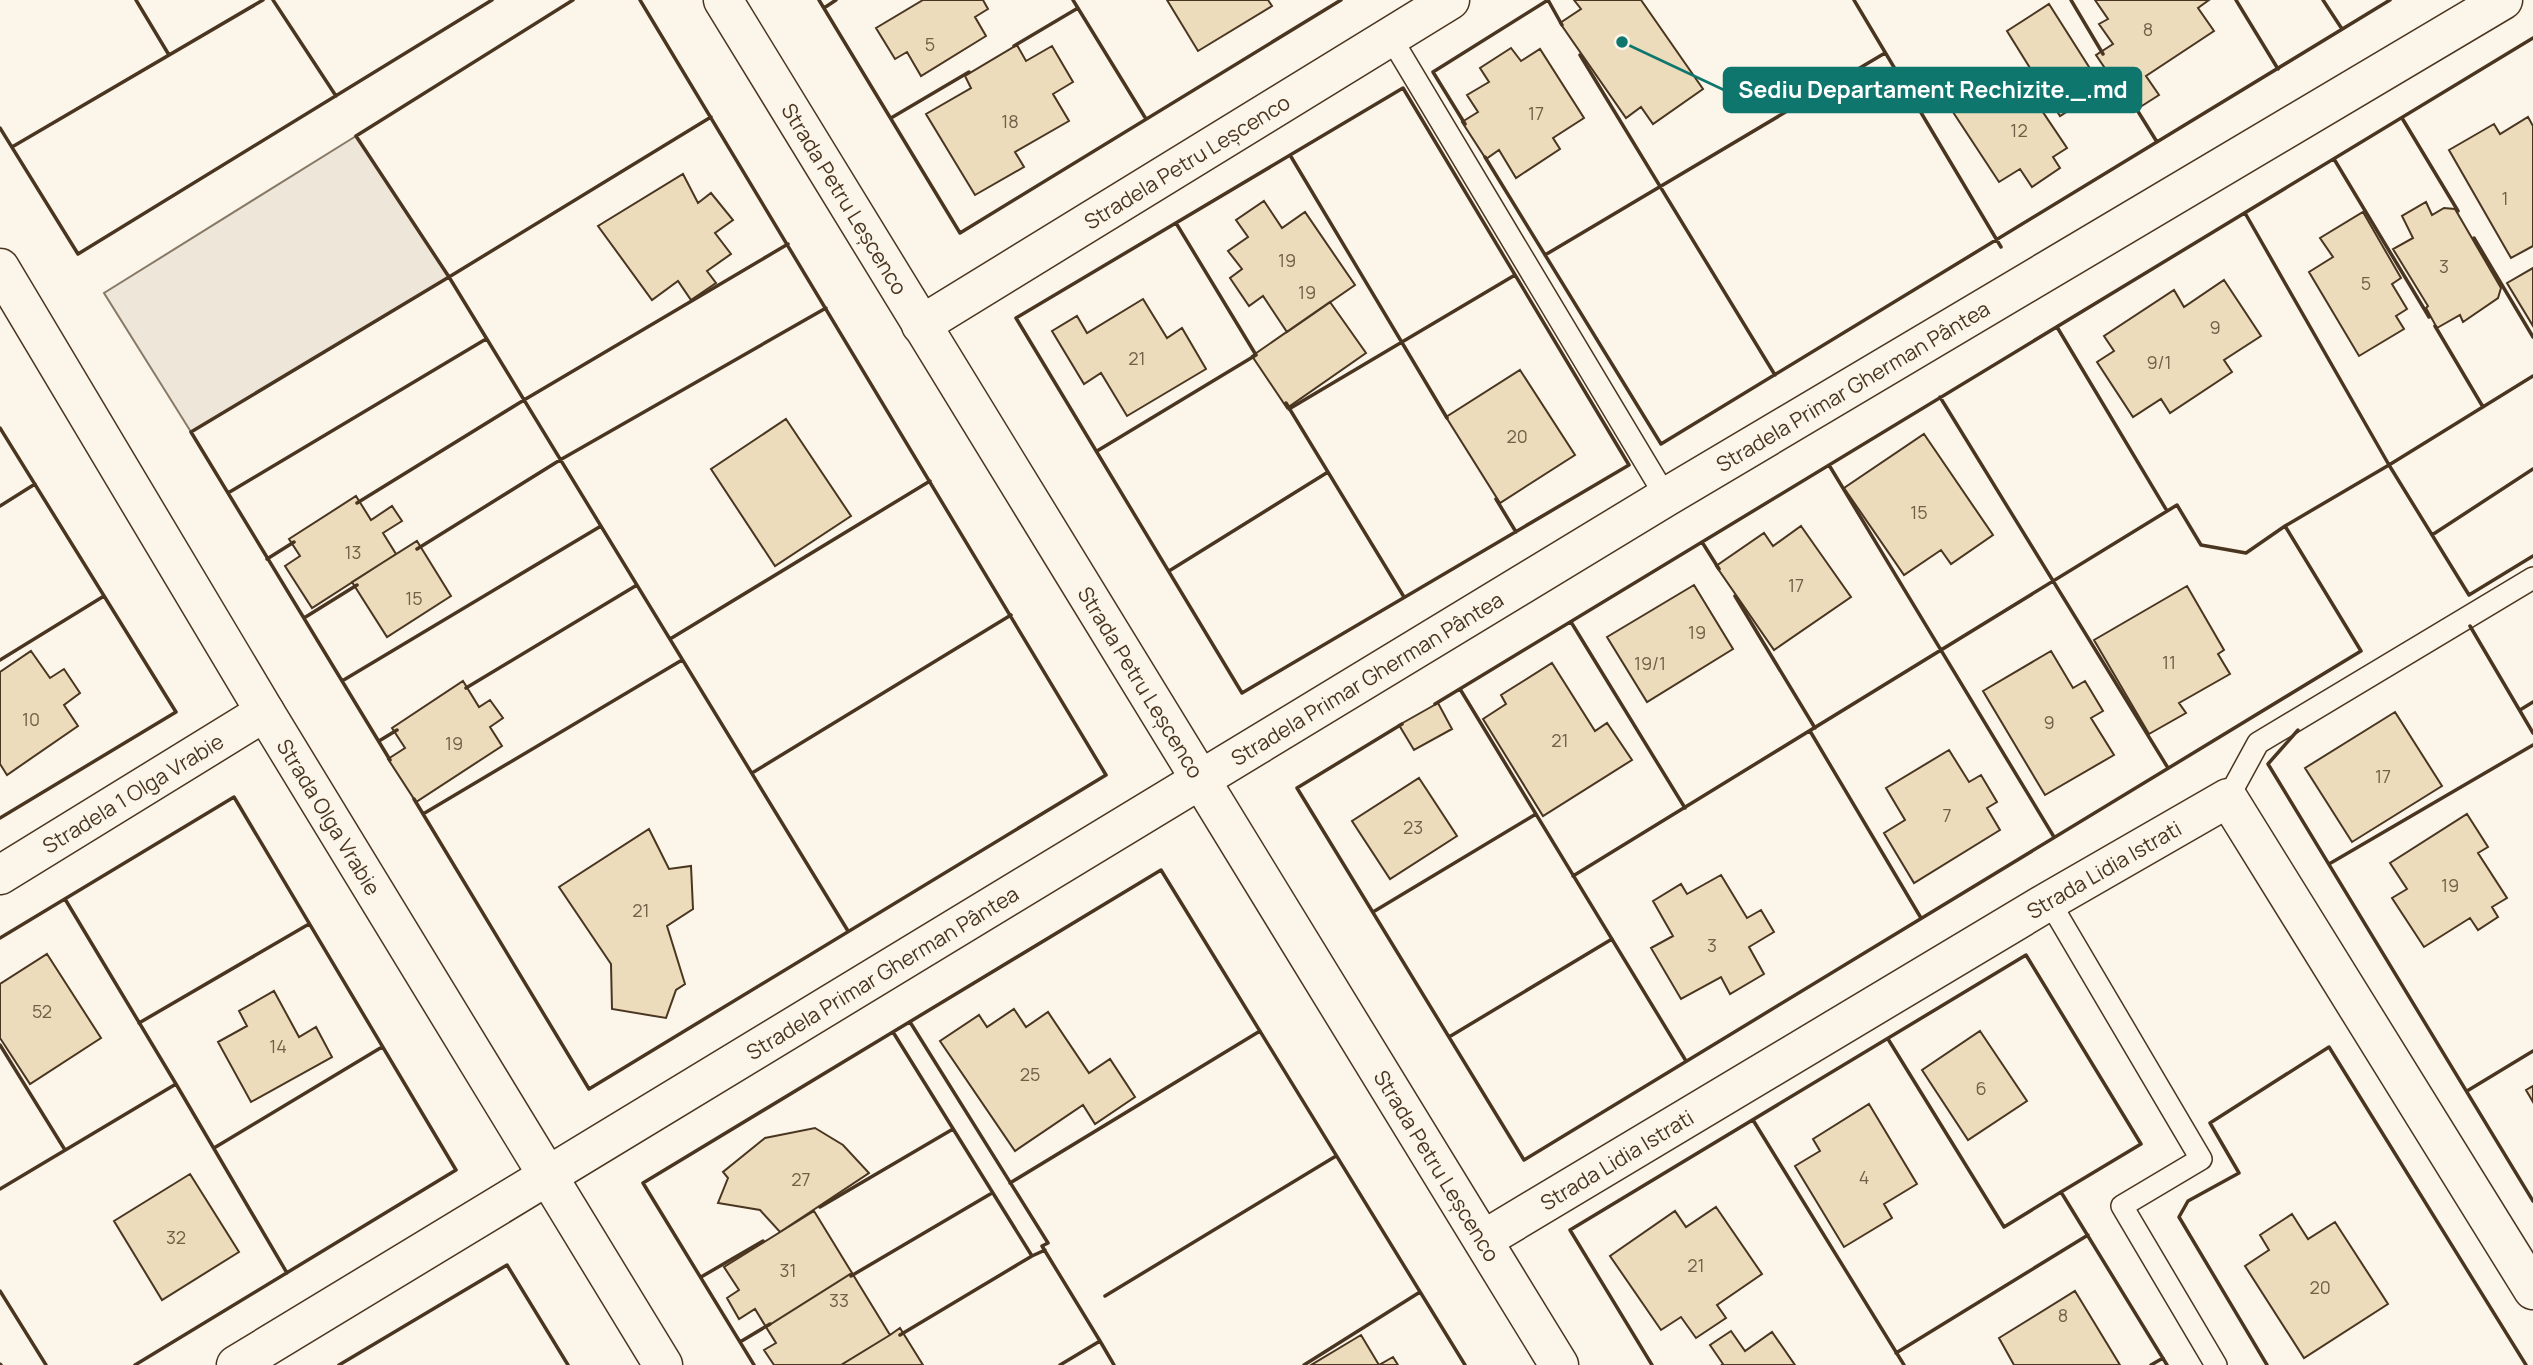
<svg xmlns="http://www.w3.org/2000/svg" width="2533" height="1365" viewBox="0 0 2533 1365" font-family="Manrope,sans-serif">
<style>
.green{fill:#ede6d9;stroke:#887966;stroke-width:2}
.building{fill:#ecdcbc;stroke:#4a3520;stroke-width:2}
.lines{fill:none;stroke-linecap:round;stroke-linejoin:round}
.lane-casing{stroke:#4a3520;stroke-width:24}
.street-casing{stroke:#4a3520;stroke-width:41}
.lane{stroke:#fbf6e9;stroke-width:21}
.street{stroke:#fbf6e9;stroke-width:38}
.wall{stroke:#4a3520;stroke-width:3.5}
.labels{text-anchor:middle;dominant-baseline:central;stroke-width:5;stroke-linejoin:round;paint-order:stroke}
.number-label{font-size:18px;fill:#725f47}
.street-label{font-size:21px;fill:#4a3520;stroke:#fbf6e9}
.leader{fill:none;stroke:#0f766e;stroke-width:2.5}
.callout-dot{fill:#0f766e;stroke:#fbf6e9;stroke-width:2.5}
.callout{fill:#0f766e;stroke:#0f766e;stroke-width:2.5}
.callout-label{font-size:23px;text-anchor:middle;font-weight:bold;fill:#fff}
</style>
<rect width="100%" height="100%" fill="#fbf6e9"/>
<!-- green -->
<path class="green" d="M356,136L449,277L191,432L104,293Z"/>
<!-- building -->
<path class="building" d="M923,0H983L988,9L975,17L986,36L921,76L907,52L895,59L876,28Z
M1167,0H1268L1272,6L1198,51Z
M1574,0H1641L1703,89L1653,124L1641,107L1626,118L1560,23L1581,9Z
M2095,0H2209L2198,8L2214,31L2146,76L2159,95L2134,111L2096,55L2113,44L2099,24L2108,19Z
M2049,4L2103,89L2060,116L2007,31Z
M1017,45L1026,61L1052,46L1073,82L1053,94L1069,121L1015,152L1024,167L975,195L926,114L971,88L965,76Z
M1511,48L1521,61L1540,49L1584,118L1553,138L1560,149L1516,178L1499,150L1486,159L1462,122L1478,112L1467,95L1489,82L1480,68Z
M2000,77L2010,93L2024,84L2067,148L2053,157L2060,168L2032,187L2020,169L1999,182L1951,109Z
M2528,117L2533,126V246L2511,258L2449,150L2494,124L2500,134Z
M683,174L698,203L711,193L733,220L715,233L731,254L707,271L716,283L691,300L678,281L652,300L598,226Z
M1264,201L1282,228L1305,212L1355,285L1287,332L1263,296L1249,306L1230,278L1242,269L1228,251L1248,237L1236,220Z
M2426,202L2432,215L2444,208L2455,209L2501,288L2498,298L2463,322L2460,315L2437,328L2426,308L2428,306L2393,249L2413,238L2402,216Z
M2363,212L2401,278L2392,284L2407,309L2396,316L2404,329L2359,356L2309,272L2333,257L2320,238Z
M2533,268V326L2507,283Z
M2224,280L2261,336L2224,360L2232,372L2170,413L2161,399L2133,417L2097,362L2114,351L2104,336L2174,290L2184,307Z
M1143,299L1167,338L1182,328L1206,369L1127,416L1101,373L1084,384L1052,331L1077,316L1087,333Z
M1330,302L1366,353L1287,408L1252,356Z
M1520,370L1575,455L1500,503L1446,417Z
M786,419L851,516L775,566L711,469Z
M1924,434L1993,535L1951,564L1941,550L1904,575L1844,488Z
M356,496L371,520L392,506L402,521L383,533L396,554L312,608L285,566L300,556L289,539Z
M1801,526L1851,597L1774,650L1716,566L1764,533L1773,546Z
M417,541L451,596L387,637L352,582Z
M1694,585L1733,649L1647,702L1607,637Z
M2187,586L2224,650L2218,654L2230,674L2179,703L2186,713L2149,734L2094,640Z
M31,651L50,678L64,669L80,693L64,705L78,726L7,775L0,764V672Z
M2051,651L2073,688L2085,681L2103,711L2091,718L2114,755L2045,795L1983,691Z
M1552,663L1595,731L1607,723L1632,760L1543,816L1483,719L1506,704L1501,695Z
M463,681L479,707L490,700L503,718L490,727L502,746L416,802L388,759L405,748L392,728Z
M1438,703L1452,729L1414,750L1399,725Z
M2395,712L2442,786L2352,842L2305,768Z
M1949,750L1969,782L1981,775L1997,802L1987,808L2000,830L1914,883L1884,833L1905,820L1886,788Z
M1419,778L1457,836L1390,879L1352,821Z
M2467,814L2488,847L2478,853L2507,898L2492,907L2498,917L2478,930L2470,918L2424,947L2392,898L2407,889L2390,863Z
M649,829L669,869L691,866L693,909L667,926L685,984L676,990L666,1018L612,1009L611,964L559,887Z
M1721,875L1747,918L1761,910L1774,932L1749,947L1764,974L1730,994L1721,977L1681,999L1651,948L1673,936L1653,901L1681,884L1687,894Z
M47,954L101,1038L30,1084L0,1038V984Z
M274,991L299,1037L316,1027L332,1057L251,1102L218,1042L247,1026L239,1011Z
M1014,1009L1026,1027L1048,1012L1089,1073L1110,1059L1135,1097L1095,1124L1083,1105L1015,1151L940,1041L979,1015L987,1027Z
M1980,1031L2027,1101L1968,1140L1922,1070Z
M2533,1086V1102L2526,1090Z
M1869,1104L1917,1184L1884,1204L1892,1218L1844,1247L1795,1166L1820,1151L1813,1139Z
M815,1128L843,1145L869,1173L780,1232L760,1210L718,1203L728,1178L723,1172L765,1138Z
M190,1174L239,1252L162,1300L114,1221Z
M1716,1207L1762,1274L1717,1305L1726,1318L1696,1338L1681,1317L1661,1330L1610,1256L1675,1211L1686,1227Z
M814,1211L852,1273L766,1327L755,1309L739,1319L727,1298L739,1290L724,1267Z
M2292,1214L2308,1239L2335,1222L2388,1304L2304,1358L2245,1266L2269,1250L2260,1235Z
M852,1273L890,1335L841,1365H774L764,1350L776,1343L766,1327Z
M2075,1291L2120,1365H2014L1999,1338Z
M900,1328L923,1365H841L890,1335Z
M1731,1331L1745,1351L1772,1332L1795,1365H1721L1723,1364L1710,1345Z
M1361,1335L1379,1365H1311Z
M1393,1357L1398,1365H1379Z"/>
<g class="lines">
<!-- lane casing -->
<g class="lane-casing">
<path id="lane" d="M1391,38L1666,497
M2228,798L2258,743L2533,578
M2049,901L2201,1159L2122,1206L2216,1365"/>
</g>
<!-- street casing -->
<g class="street-casing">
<g id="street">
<path id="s1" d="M723,0L1559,1365"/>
<path id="s2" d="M0,268L265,712L663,1365"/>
<path id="s3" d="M921,325L1450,0"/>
<path id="s4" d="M0,875L265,712"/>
<path id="s5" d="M1483,1240L2049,901L2228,798L2533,1290"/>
<path id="s6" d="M236,1365L1666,497L2503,0"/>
</g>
</g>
<!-- lane -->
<use href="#lane" class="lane"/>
<!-- street -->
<use href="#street" class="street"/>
<!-- wall -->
<path class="wall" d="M136,0L169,55
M273,0L336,96
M819,0L960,233L1341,0
M1073,0L1146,119
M1548,0L1562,25
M1854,0L2001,247
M2071,0L2103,54
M2236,0L2278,69
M2323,0L2342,29
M824,8L836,0
M1014,46L1078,8
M1580,55L1775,375
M1403,88L1629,465L1242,693L1016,318Z
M2134,105L2157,142
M711,117L449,277L848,931
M891,118L969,72
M2402,118L2458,211
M1465,124L1433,72L1548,0
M0,128L78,254L492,0
M12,147L263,0
M1290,155L1447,418
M1485,157L1661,444L2390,0
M2334,159L2429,317
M2245,213L2389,465L2533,376
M1176,223L1256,355
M2474,238L2533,337
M1545,255L1885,53
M2435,326L2483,407
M2057,327L2167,511
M1940,397L2168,768
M1286,403L1404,597
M1289,409L1515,275
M0,428L176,712L0,818
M1097,451L1256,355
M1829,465L2054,837
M228,493L486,339
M1496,499L1516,532
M357,503L524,400L788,244
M0,506L35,484
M2432,535L2533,469
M1702,542L1719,569
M417,549L560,460L826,308
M267,559L294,542
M1169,571L1328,472
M1735,596L1815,728
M304,618L357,585
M1571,622L1685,808
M2470,626L2533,733
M670,639L930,481
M0,660L104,596
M342,681L601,526
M466,688L637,585
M1460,689L1686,1061
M1435,704L2533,38
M2520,710L2533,702
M1402,724L1297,788L1524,1160L2361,651L2285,526L2389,465L2469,595L2533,556
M2298,730L2268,764L2533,1201
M1810,731L1921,918
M379,741L397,730
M390,760L191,432L449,277L356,136L573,0
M752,773L1011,615
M414,799L589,1089L1106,775L640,0
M423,814L682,660
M2329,864L2533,745
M1573,876L2177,505L2201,545L2246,553L2285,526
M1373,912L1536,814
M0,938L234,797L456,1170L135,1365
M910,1022L1048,1243L1042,1246L1100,1341
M139,1023L309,924
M893,1032L1032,1256L1045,1250
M1449,1037L1612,939
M1888,1039L2004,1227L2061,1192
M0,1045L65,1150
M176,1084L287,1273
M2467,1091L2533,1051
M1753,1120L1904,1365
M214,1148L382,1047
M1010,1183L1260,1031
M0,1189L176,1084L65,899
M820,1207L953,1129
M851,1276L992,1193
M701,1277L763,1241
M0,1291L46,1365
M1105,1296L1336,1156
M900,1335L1032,1256
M740,1342L770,1324
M1896,1353L2088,1235
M0,1364L1,1365
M339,1365L507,1265L568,1365
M754,1365L643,1183L1161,870L1465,1365
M1060,1365L1100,1341L1114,1365
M1304,1365L1420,1292
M1652,1365L1570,1230L2026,955L2141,1144L2061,1192L2167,1365
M2151,1365L2163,1358
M2267,1365L2179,1217L2188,1201L2239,1173L2210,1123L2329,1047L2526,1365"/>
</g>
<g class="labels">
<!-- number labels -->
<g class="number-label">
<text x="2148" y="29">8</text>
<text x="930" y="44">5</text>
<text x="1536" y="113">17</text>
<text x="1010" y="121">18</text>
<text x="2019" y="130">12</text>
<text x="2505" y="198">1</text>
<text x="1287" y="260">19</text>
<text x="2444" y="266">3</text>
<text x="2366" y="283">5</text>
<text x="1307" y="292">19</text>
<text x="2215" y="327">9</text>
<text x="1137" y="358">21</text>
<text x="2159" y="362">9/1</text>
<text x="1517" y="436">20</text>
<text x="1919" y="512">15</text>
<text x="353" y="552">13</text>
<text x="1796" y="585">17</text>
<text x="414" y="598">15</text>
<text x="1697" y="632">19</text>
<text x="2169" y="662">11</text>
<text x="1650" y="663">19/1</text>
<text x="31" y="719">10</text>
<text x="2049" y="722">9</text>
<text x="1560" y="740">21</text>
<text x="454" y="743">19</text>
<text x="2383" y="776">17</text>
<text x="1947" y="815">7</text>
<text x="1413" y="827">23</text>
<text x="2450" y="885">19</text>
<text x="641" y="910">21</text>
<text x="1712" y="945">3</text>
<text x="42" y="1011">52</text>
<text x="278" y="1046">14</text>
<text x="1030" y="1074">25</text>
<text x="1981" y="1088">6</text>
<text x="1864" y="1177">4</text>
<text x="801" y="1179">27</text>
<text x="176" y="1237">32</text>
<text x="1696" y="1265">21</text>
<text x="788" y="1270">31</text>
<text x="2320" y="1287">20</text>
<text x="839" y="1300">33</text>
<text x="2063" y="1315">8</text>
</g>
<!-- street labels -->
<g class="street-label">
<text stroke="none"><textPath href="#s3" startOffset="312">Stradela Petru Leșcenco</textPath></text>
<text stroke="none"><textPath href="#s1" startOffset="233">Strada Petru Leșcenco</textPath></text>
<text stroke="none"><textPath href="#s6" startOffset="1890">Stradela Primar Gherman Pântea</textPath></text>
<text stroke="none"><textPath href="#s6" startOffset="1323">Stradela Primar Gherman Pântea</textPath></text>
<text stroke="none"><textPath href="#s1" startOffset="800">Strada Petru Leșcenco</textPath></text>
<text stroke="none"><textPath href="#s4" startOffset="156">Stradela 1 Olga Vrabie</textPath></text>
<text stroke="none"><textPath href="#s2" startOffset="640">Strada Olga Vrabie</textPath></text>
<text stroke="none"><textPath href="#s5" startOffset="723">Strada Lidia Istrati</textPath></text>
<text stroke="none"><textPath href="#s6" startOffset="756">Stradela Primar Gherman Pântea</textPath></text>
<text stroke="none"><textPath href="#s5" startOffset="156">Strada Lidia Istrati</textPath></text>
<text stroke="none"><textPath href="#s1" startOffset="1367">Strada Petru Leșcenco</textPath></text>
</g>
</g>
<!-- callouts -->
<path class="leader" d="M1622 42L1724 90"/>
<circle class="callout-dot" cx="1622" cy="42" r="7"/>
<rect class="callout" x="1724" y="68" width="417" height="44" rx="7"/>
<g class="callout-label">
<text x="1933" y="98">Sediu Departament Rechizite._.md</text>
</g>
</svg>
